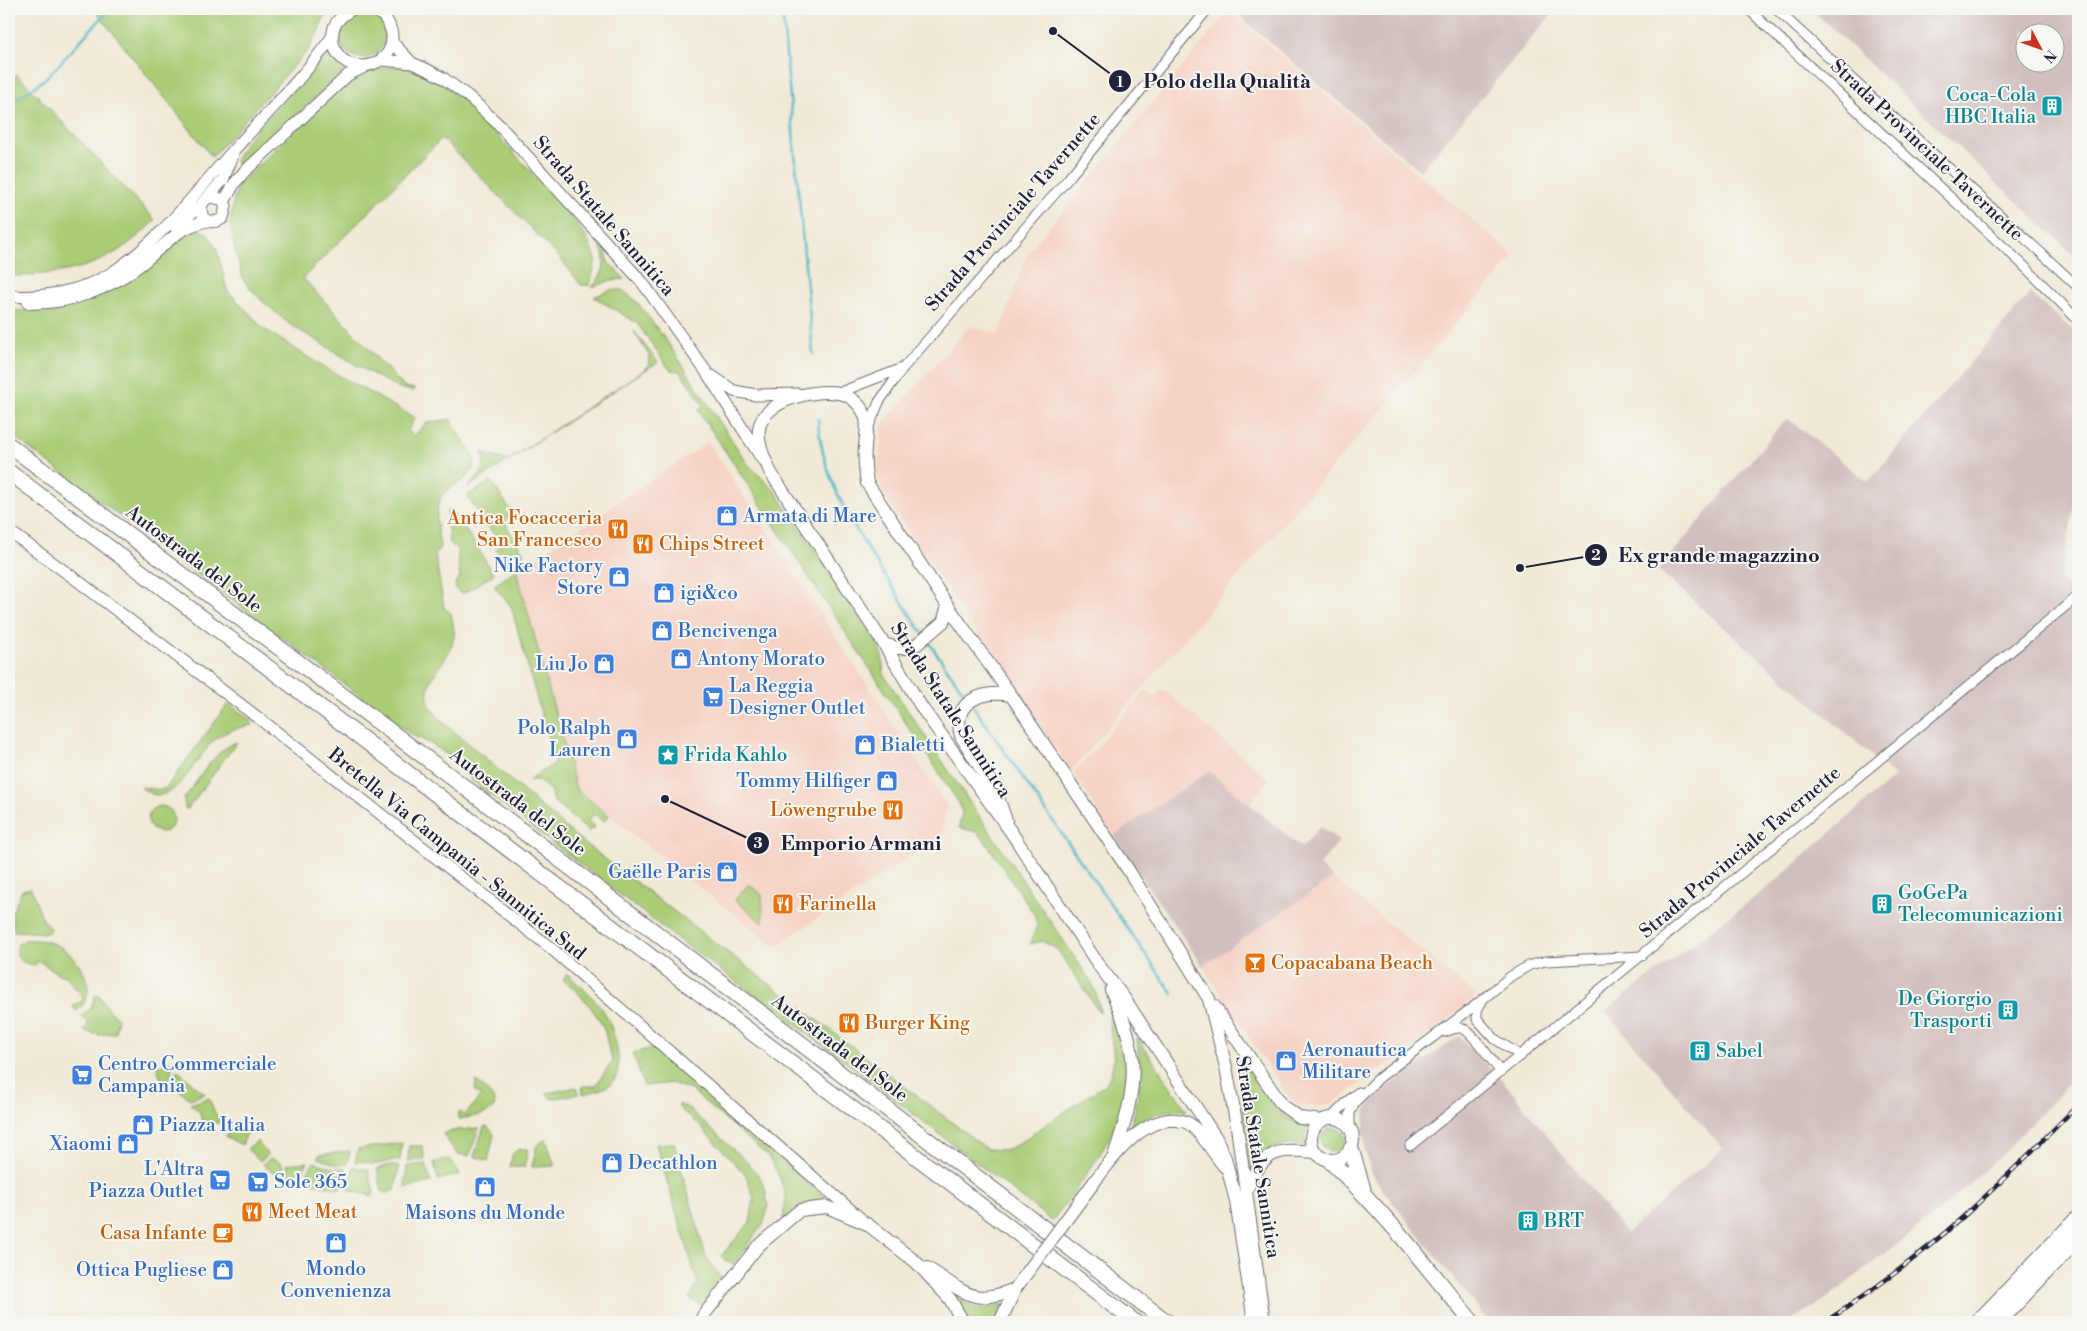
<svg xmlns="http://www.w3.org/2000/svg" width="2087" height="1331" viewBox="0 0 2087 1331" font-family="'Libre Bodoni',serif">
<style>
.built{fill:#f6d2c3}
.industrial{fill:#d1bfbd;fill-rule:evenodd}
.green{fill:#a9cc74;stroke:#667758}
.lines{fill:none;stroke-linecap:round;stroke-linejoin:round}
.stream{stroke:#4db7ca;stroke-width:2.5}
.street-casing{stroke:#6a6871;stroke-width:11}
.secondary-casing{stroke:#6a6871;stroke-width:13}
.primary-casing{stroke:#6a6871;stroke-width:14}
.highway-casing{stroke:#6a6871;stroke-width:17}
.street{stroke:#fff;stroke-width:9}
.secondary{stroke:#fff;stroke-width:11}
.primary{stroke:#fff;stroke-width:12}
.highway{stroke:#fff;stroke-width:15}
.rail-casing{stroke:#22223b;stroke-width:4.5}
.rail{stroke:#f6f6f2;stroke-width:2.5;stroke-dasharray:8;stroke-linecap:butt}
.primary-bridge-casing{stroke:#6a6871;stroke-width:14;stroke-linecap:butt}
.primary-bridge{stroke:#fff;stroke-width:12}
.labels{text-anchor:middle;dominant-baseline:central;stroke-width:4;stroke-linejoin:round;paint-order:stroke}
.culture-label{font-size:19px;fill:#0d838f;stroke:#f6f6f2;text-anchor:start}
.street-label{font-size:19px;fill:#22223b;stroke:#f6f6f2}
.shop-label{font-size:19px;fill:#366cbe;stroke:#f6f6f2;text-anchor:start}
.food-label{font-size:19px;fill:#c56008;stroke:#f6f6f2;text-anchor:start}
.leader{fill:none;stroke:#22223b;stroke-width:2}
.callout-dot{fill:#22223b;stroke:#f6f6f2;stroke-width:2}
.mark-label{font-size:15px;text-anchor:middle;font-weight:bold;fill:#fff}
.callout-label{font-size:20px;text-anchor:middle;font-weight:bold;fill:#22223b;stroke:#f6f6f2;stroke-width:4;stroke-linejoin:round;paint-order:stroke}
</style>
<rect width="100%" height="100%" fill="#f6f6f2"/>
<filter id="ink" filterUnits="userSpaceOnUse"><feTurbulence type="fractalNoise" baseFrequency=".02" numOctaves="2"/><feDisplacementMap in="SourceGraphic" scale="10" xChannelSelector="R" yChannelSelector="G"/><feConvolveMatrix kernelMatrix="1 2 1 2 8 2 1 2 1" color-interpolation-filters="sRGB"/></filter>
<filter id="wash" filterUnits="userSpaceOnUse"><feTurbulence type="fractalNoise" baseFrequency=".0096" numOctaves="4" result="noise"/><feDisplacementMap in="SourceGraphic" scale="20" xChannelSelector="R" yChannelSelector="G"/><feGaussianBlur stdDeviation="1.12" result="paint"/><feColorMatrix in="noise" values="0 0 0 0 0 0 0 0 0 0 0 0 0 0 0 0 0 1.4 0 .05"/><feComposite in="paint" operator="in"/></filter>
<g filter="url(#wash)">
<rect width="100%" height="100%" fill="#f0e9d5"/>
<!-- built -->
<path class="built" d="M1229,11L1514,256L1071,771L894,510L882,489L877,476L882,425L970,326L999,334L1027,254Z
M708,442L947,806L942,835L775,947L576,789L517,571Z
M1162,689L1269,779L1249,804L1209,772L1113,836L1074,773L1146,690L1155,697Z
M1333,878L1476,996L1432,1033L1330,1105L1316,1108L1301,1106L1288,1097L1203,966Z"/>
<!-- industrial -->
<path class="industrial" d="M1234,9H1556L1420,171L1233,11Z
M1811,9H2078V259ZM2024,32H2054V62H2024Z
M2030,293L2075,332L2078,338V489L2060,578L2078,596V1074L2004,1152L1936,1214L1825,1300L1788,1322H1489L1385,1193L1370,1171L1364,1145L1363,1129L1366,1110L1376,1093L1399,1079L1459,1036L1508,1087L1626,1233L1723,1149L1605,1011L1771,885L1895,776L1658,570L1787,418L1868,482Z
M1209,771L1302,848L1320,826L1339,841L1319,866L1333,878L1203,966L1113,836Z"/>
<!-- green -->
<path class="green" d="M94,9H327L320,28L309,49L212,157Z
M339 35a23 23 0 1 1 46 0a23 23 0 1 1-46 0Z
M330,49C333,58 338,65 347,68L244,163L238,164L235,161L245,142Z
M399,66L418,70L444,84L463,99L566,209L586,237L596,258L590,285H581L561,259L445,141L440,140L303,278L404,387L416,389L412,391L399,388L365,370L288,323L260,299L244,281L236,253L230,224L234,198L239,184L339,88C360,73 373,68 399,66Z
M17,74L155,220C122,254 91,270 43,274C32,275 20,277 9,275V80Z
M199,230L208,234L217,249L227,290L264,329L322,366L415,418L408,431L414,436L426,423L452,419C455,435 474,447 474,463C474,481 448,484 441,498C433,513 438,531 440,547L435,554L444,608L451,613C452,620 455,629 454,636C449,670 406,686 442,721L580,840L987,1149L1004,1150L1013,1147L1106,1084C1123,1055 1105,1037 1111,1011C1153,1098 1101,1155 1052,1221L853,1067L666,930L473,782C456,759 439,746 412,735L9,433V310C67,314 111,295 157,260C170,250 181,232 199,230Z
M600,245L606,249L608,262L625,279L611,280L591,288C604,274 608,263 600,245Z
M610,290H622L636,301L666,340L747,463L775,491L881,649L884,675L1092,983L1099,1003L1100,1013L1057,949L1042,941L1030,944L1037,925L1034,914L983,838L976,832L959,828L962,813L959,803L698,410L704,406L680,371L670,370L637,323L594,297Z
M634,331L658,362L468,487C480,476 488,470 482,451L489,456L509,460L648,367L649,356Z
M491,481L513,514L506,519L507,527L524,553L507,565L496,549L501,545L467,496Z
M452,509L494,574L466,592L461,593L456,589L455,583L460,577L457,549L449,542L447,512Z
M516,569L576,789L609,816L604,821L594,814L588,821L595,827L588,831L552,800L551,791L538,780H529L555,763L511,606L494,586Z
M228,704L246,716L253,725C241,727 227,730 217,738C195,754 174,817 141,787L160,790L166,788Z
M237,742L187,810L185,808L184,799C197,782 216,748 237,742Z
M148 819a13 13 0 1 1 26 0a13 13 0 1 1-26 0Z
M749,884L762,895L763,923L735,900Z
M31,888L43,920L51,930L47,933L14,931L12,913L22,890Z
M25,940C38,939 51,941 62,948C82,960 101,996 76,1011L73,1006L76,1003H81L83,997L65,975H60L39,961L35,965C21,963 14,960 18,944Z
M567,974C580,986 598,1000 607,1017C614,1030 624,1067 614,1080C607,1090 593,1091 583,1094L582,1086H595L613,1061C607,1050 608,1038 603,1027C596,1011 577,990 563,980Z
M99,995L109,1011L118,1018L115,1033L98,1035L84,1031L89,1023L81,1017L91,1008L95,996Z
M1137,1037L1187,1111C1160,1108 1147,1115 1128,1134C1141,1095 1141,1078 1137,1037Z
M653,1048L788,1166L847,1213L830,1207L783,1219L786,1196L780,1178L770,1158L691,1090L672,1083L644,1086L633,1053Z
M1240,1054C1258,1082 1274,1119 1308,1127L1305,1137L1306,1145C1276,1143 1270,1148 1250,1170L1244,1119Z
M171,1062L172,1067L169,1081L162,1082L157,1067Z
M177,1070L205,1094L190,1099L173,1085Z
M476,1081C510,1108 493,1114 459,1119L457,1116L460,1112L465,1115L481,1096L475,1091Z
M577,1087L579,1094L551,1099L547,1093Z
M209,1098L215,1113L223,1123L202,1122L200,1112L190,1104Z
M679,1104L687,1107L748,1163L760,1177L766,1192L768,1209L763,1224L733,1264L726,1261L721,1256L750,1222L754,1199L746,1175L697,1123L679,1108Z
M487,1126L494,1134L488,1161L474,1156L484,1127Z
M230,1128L247,1133L242,1145L226,1137Z
M479,1128L469,1156L457,1154L443,1134L450,1131Z
M1321 1140a12 12 0 1 1 24 0a12 12 0 1 1-24 0Z
M546,1139L555,1166L532,1167L537,1145Z
M257,1141L268,1155L260,1161L247,1149Z
M402,1143L400,1160C391,1159 384,1164 375,1164C367,1164 368,1160 355,1162L358,1149Z
M674,1143L706,1257L722,1280L702,1306L689,1298L698,1284L656,1144Z
M409,1146H422L425,1159L408,1161Z
M518,1149H528L524,1167H510L512,1155Z
M350,1151L347,1164L338,1165L318,1158L319,1155Z
M271,1158L282,1163V1173L272,1172L263,1164Z
M450,1159L460,1174L438,1180L434,1162Z
M308,1162L299,1177L288,1174L287,1164Z
M314,1162L333,1168L346,1169L341,1189L311,1182L303,1178Z
M426,1164L431,1182L405,1188L407,1166Z
M390,1165L399,1166L395,1190L387,1193L382,1191L377,1169Z
M353,1167L368,1170L374,1193L372,1196L349,1190Z
M941,1287L975,1308L984,1309L1004,1304L996,1322H968Z"/>
<g class="lines">
<!-- stream -->
<path class="stream" d="M782,9L813,354
M9,105C19,97 31,90 41,82C67,60 86,30 112,9
M818,419C821,476 852,525 882,571C896,592 908,612 922,632
M928,641L967,697
M973,706L1173,994"/>
</g>
</g>
<g filter="url(#ink)">
<g class="lines">
<!-- street casing -->
<g class="street-casing">
<path id="street" d="M1748,9L2021,263L2078,320
M1776,9L2078,287
M838,393L903,368
M868,429L879,402L903,368L1067,180L1208,9
M1482,1001L1477,1010V1019L1495,1039L1521,1056
M1445,1032C1451,1030 1458,1026 1464,1029C1476,1036 1491,1061 1501,1072
M1331,1118L1352,1097L1359,1092
M1350,1128V1113L1355,1102L1379,1078L1477,1004L1511,976L1530,965L1546,961L1642,956
M1410,1146L2078,596"/>
</g>
<!-- secondary casing -->
<g class="secondary-casing">
<path id="secondary" d="M353,9C345,13 338,18 334,27C332,34 332,42 335,49C350,81 400,64 391,30C388,20 381,12 371,9
M392,42L412,63
M382,60L412,63L428,70L443,78L469,97L497,123L642,282L705,370L762,459
M209,197L222,199L226,206L223,218C216,223 210,223 203,218L200,206L223,180L233,155
M224,202L234,184L244,172L348,75L364,67
M175,227L200,206
M9,296C42,298 79,292 108,275C157,245 194,194 232,152C266,114 303,78 332,37
M28,303C69,305 111,289 143,263C165,245 178,227 207,221
M712,376L734,391L756,395L798,394
M9,531L78,581L265,723L552,949L861,1219"/>
</g>
<!-- primary casing -->
<g class="primary-casing">
<path id="primary" d="M945,602L1011,695L1127,868L1209,999L1226,1067L1237,1127L1264,1322
M884,644L897,648H908L916,645L943,622L948,606L867,483C865,472 864,461 865,449C865,437 870,422 863,411C859,404 851,397 843,394C819,387 763,399 759,429C757,445 765,460 771,473L884,644L922,708L1011,832L1100,967L1124,998L1216,1138L1225,1158L1236,1201L1254,1322
M1006,820L997,795L961,736C951,701 982,690 1011,695
M1111,990C1142,1056 1137,1088 1114,1156
M1214,1006L1282,1105L1300,1118L1322,1121
M1311 1139a21 21 0 1 1 42 0a21 21 0 1 1-42 0Z
M1247,1189C1264,1151 1275,1148 1315,1152
M1080,1201C1102,1173 1136,1116 1177,1120C1181,1121 1184,1121 1188,1123C1203,1133 1213,1154 1225,1167
M927,1268C965,1291 970,1307 1015,1289
M701,1322L703,1316L758,1246L800,1210L827,1207L867,1224L916,1262L950,1299L963,1322
M1000,1322L1015,1289"/>
</g>
<!-- highway casing -->
<g class="highway-casing">
<path id="highway" d="M9,445L446,773L1167,1322
M9,472L1135,1322
M1351,1149L1363,1189
M1330,1161C1383,1210 1426,1266 1472,1322
M1978,1322L2078,1218
M1998,1322L2078,1238"/>
</g>
<!-- street -->
<use href="#street" class="street"/>
<!-- secondary -->
<use href="#secondary" class="secondary"/>
<!-- primary -->
<use href="#primary" class="primary"/>
<!-- highway -->
<use href="#highway" class="highway"/>
<!-- rail casing -->
<g class="rail-casing">
<path id="rail" d="M1825,1322C1874,1290 1921,1255 1964,1216C2004,1180 2041,1142 2078,1105"/>
</g>
<!-- rail -->
<use href="#rail" class="rail"/>
<!-- primary-bridge casing -->
<g class="primary-bridge-casing">
<path id="primary-bridge" d="M1015,1289L1080,1201"/>
</g>
<!-- primary-bridge -->
<use href="#primary-bridge" class="primary-bridge"/>
</g>
</g>
<!-- icons -->
<defs>
<g id="building-square" transform="scale(1.125)"><rect x="-9" y="-9" width="18" height="18" rx="4" fill="#0f9aa8" stroke="#f6f6f2"/><path d="M-4-6H4V6H1V3H-1V6H-4ZM-2.5-4.3h1.7v1.8h-1.7ZM.8-4.3h1.7v1.8H.8ZM-2.5-1h1.7V.8h-1.7ZM.8-1h1.7V.8H.8Z" fill="#fff"/></g>
<g id="shop-square" transform="scale(1.125)"><rect x="-9" y="-9" width="18" height="18" rx="4" fill="#3f7fe0" stroke="#f6f6f2"/><path d="M-5-2.5h2.3a2.7 3.5 0 0 1 5.4 0H5L5.5 6h-11ZM-1.5-2.5h3a1.5 2.3 0 0 0-3 0Z" fill="#fff"/></g>
<g id="restaurant-square" transform="scale(1.125)"><rect x="-9" y="-9" width="18" height="18" rx="4" fill="#e8710a" stroke="#f6f6f2"/><path d="M-5-6h1v4h1v-4h1v4h1v-4h1v5L-1.5 .5V6h-2V.5L-5-1ZM5-6V6H3V1.5H1.5Q1.5-4 5-6Z" fill="#fff"/></g>
<g id="supermarket-square" transform="scale(1.125)"><rect x="-9" y="-9" width="18" height="18" rx="4" fill="#3f7fe0" stroke="#f6f6f2"/><path d="M-6-5.5h2.5l.6 2H6L4.5 2H-2.5L-4.4-4H-6ZM-1.5 3.2a1.3 1.3 0 1 0 .1 0ZM3 3.2a1.3 1.3 0 1 0 .1 0Z" fill="#fff"/></g>
<g id="sight-square" transform="scale(1.125)"><rect x="-9" y="-9" width="18" height="18" rx="4" fill="#0f9aa8" stroke="#f6f6f2"/><path d="M0-6L1.8-2.2L6-1.7L2.9 1.2L3.7 5.4L0 3.3L-3.7 5.4L-2.9 1.2L-6-1.7L-1.8-2.2Z" fill="#fff"/></g>
<g id="bar-square" transform="scale(1.125)"><rect x="-9" y="-9" width="18" height="18" rx="4" fill="#e8710a" stroke="#f6f6f2"/><path d="M-6-5H6L.8 .8V4.5H3.5V6h-7V4.5H-.8V.8Z" fill="#fff"/></g>
<g id="cafe-square" transform="scale(1.125)"><rect x="-9" y="-9" width="18" height="18" rx="4" fill="#e8710a" stroke="#f6f6f2"/><path d="M-5.5-4.5H6V0H3Q3 3.5 0 3.5H-2.5Q-5.5 3.5-5.5 0ZM3-3.2v2h1.7v-2ZM-6 4.5H4V6H-6Z" fill="#fff"/></g>
</defs>
<g fill-rule="evenodd">
<use href="#building-square" x="2052" y="106"/>
<use href="#shop-square" x="727" y="516"/>
<use href="#restaurant-square" x="618" y="529"/>
<use href="#restaurant-square" x="643" y="544"/>
<use href="#shop-square" x="619" y="577"/>
<use href="#shop-square" x="664" y="593"/>
<use href="#shop-square" x="662" y="631"/>
<use href="#shop-square" x="681" y="659"/>
<use href="#shop-square" x="604" y="664"/>
<use href="#supermarket-square" x="713" y="697"/>
<use href="#shop-square" x="627" y="739"/>
<use href="#shop-square" x="865" y="745"/>
<use href="#sight-square" x="668" y="755"/>
<use href="#shop-square" x="887" y="781"/>
<use href="#restaurant-square" x="893" y="810"/>
<use href="#shop-square" x="727" y="872"/>
<use href="#restaurant-square" x="783" y="904"/>
<use href="#building-square" x="1882" y="904"/>
<use href="#bar-square" x="1255" y="963"/>
<use href="#building-square" x="2008" y="1010"/>
<use href="#restaurant-square" x="849" y="1023"/>
<use href="#building-square" x="1700" y="1051"/>
<use href="#shop-square" x="1286" y="1061"/>
<use href="#supermarket-square" x="82" y="1075"/>
<use href="#shop-square" x="143" y="1125"/>
<use href="#shop-square" x="128" y="1144"/>
<use href="#shop-square" x="612" y="1163"/>
<use href="#supermarket-square" x="220" y="1180"/>
<use href="#supermarket-square" x="258" y="1182"/>
<use href="#shop-square" x="485" y="1187"/>
<use href="#restaurant-square" x="252" y="1212"/>
<use href="#building-square" x="1528" y="1221"/>
<use href="#cafe-square" x="223" y="1233"/>
<use href="#shop-square" x="336" y="1243"/>
<use href="#shop-square" x="223" y="1270"/>
</g>
<g class="labels">
<!-- culture labels -->
<g class="culture-label">
<text x="2036" y="95" text-anchor="end">Coca-Cola<tspan x="2036" dy="22">HBC Italia</tspan></text>
<text x="684" y="755">Frida Kahlo</text>
<text x="1898" y="893">GoGePa<tspan x="1898" dy="22">Telecomunicazioni</tspan></text>
<text x="1992" y="999" text-anchor="end">De Giorgio<tspan x="1992" dy="22">Trasporti</tspan></text>
<text x="1716" y="1051">Sabel</text>
<text x="1544" y="1221">BRT</text>
</g>
<!-- street labels -->
<g class="street-label">
<text transform="translate(1927 150) rotate(43)">Strada Provinciale Tavernette</text>
<text transform="translate(1013 212) rotate(-49)">Strada Provinciale Tavernette</text>
<text transform="translate(604 216) rotate(49)">Strada Statale Sannitica</text>
<text transform="translate(194 559) rotate(37)">Autostrada del Sole</text>
<text transform="translate(951 710) rotate(57)">Strada Statale Sannitica</text>
<text transform="translate(518 802) rotate(37)">Autostrada del Sole</text>
<text transform="translate(1740 852) rotate(-40)">Strada Provinciale Tavernette</text>
<text transform="translate(457 854) rotate(39)">Bretella Via Campania - Sannitica Sud</text>
<text transform="translate(840 1048) rotate(37)">Autostrada del Sole</text>
<text transform="translate(1258 1157) rotate(81)">Strada Statale Sannitica</text>
</g>
<!-- shop labels -->
<g class="shop-label">
<text x="743" y="516">Armata di Mare</text>
<text x="603" y="566" text-anchor="end">Nike Factory<tspan x="603" dy="22">Store</tspan></text>
<text x="680" y="593">igi&amp;co</text>
<text x="678" y="631">Bencivenga</text>
<text x="697" y="659">Antony Morato</text>
<text x="588" y="664" text-anchor="end">Liu Jo</text>
<text x="729" y="686">La Reggia<tspan x="729" dy="22">Designer Outlet</tspan></text>
<text x="611" y="728" text-anchor="end">Polo Ralph<tspan x="611" dy="22">Lauren</tspan></text>
<text x="881" y="745">Bialetti</text>
<text x="871" y="781" text-anchor="end">Tommy Hilfiger</text>
<text x="711" y="872" text-anchor="end">Gaëlle Paris</text>
<text x="1302" y="1050">Aeronautica<tspan x="1302" dy="22">Militare</tspan></text>
<text x="98" y="1064">Centro Commerciale<tspan x="98" dy="22">Campania</tspan></text>
<text x="159" y="1125">Piazza Italia</text>
<text x="112" y="1144" text-anchor="end">Xiaomi</text>
<text x="628" y="1163">Decathlon</text>
<text x="204" y="1169" text-anchor="end">L'Altra<tspan x="204" dy="22">Piazza Outlet</tspan></text>
<text x="274" y="1182">Sole 365</text>
<text x="485" y="1213" text-anchor="middle">Maisons du Monde</text>
<text x="336" y="1269" text-anchor="middle">Mondo<tspan x="336" dy="22">Convenienza</tspan></text>
<text x="207" y="1270" text-anchor="end">Ottica Pugliese</text>
</g>
<!-- food labels -->
<g class="food-label">
<text x="602" y="518" text-anchor="end">Antica Focacceria<tspan x="602" dy="22">San Francesco</tspan></text>
<text x="659" y="544">Chips Street</text>
<text x="877" y="810" text-anchor="end">Löwengrube</text>
<text x="799" y="904">Farinella</text>
<text x="1271" y="963">Copacabana Beach</text>
<text x="865" y="1023">Burger King</text>
<text x="268" y="1212">Meet Meat</text>
<text x="207" y="1233" text-anchor="end">Casa Infante</text>
</g>
</g>
<!-- callouts -->
<path class="leader" d="M1053 31L1120 81M1520 568L1596 555M665 799L758 843"/>
<g class="callout-dot">
<circle cx="1053" cy="31" r="5"/>
<circle cx="1520" cy="568" r="5"/>
<circle cx="665" cy="799" r="5"/>
<circle cx="1120" cy="81" r="12"/>
<circle cx="1596" cy="555" r="12"/>
<circle cx="758" cy="843" r="12"/>
</g>
<g class="mark-label">
<text x="1120" y="87">1</text>
<text x="1596" y="560">2</text>
<text x="758" y="848">3</text>
</g>
<g class="callout-label">
<text x="1227" y="88">Polo della Qualità</text>
<text x="1719" y="562">Ex grande magazzino</text>
<text x="861" y="850">Emporio Armani</text>
</g>
<!-- margin -->
<rect width="2087" height="1331" fill="none" stroke="#f6f6f2" stroke-width="30"/>
<!-- north arrow -->
<g transform="translate(2040 48) rotate(131)"><circle r="24" fill="#f6f6f2" stroke="#a1a1a9"/>
<path d="M0-4L9 19L0 12L-9 19Z" fill="#c8321e"/>
<text y="-8" font-size="14" font-weight="bold" text-anchor="middle" fill="#22223b">N</text>
</g>
</svg>
